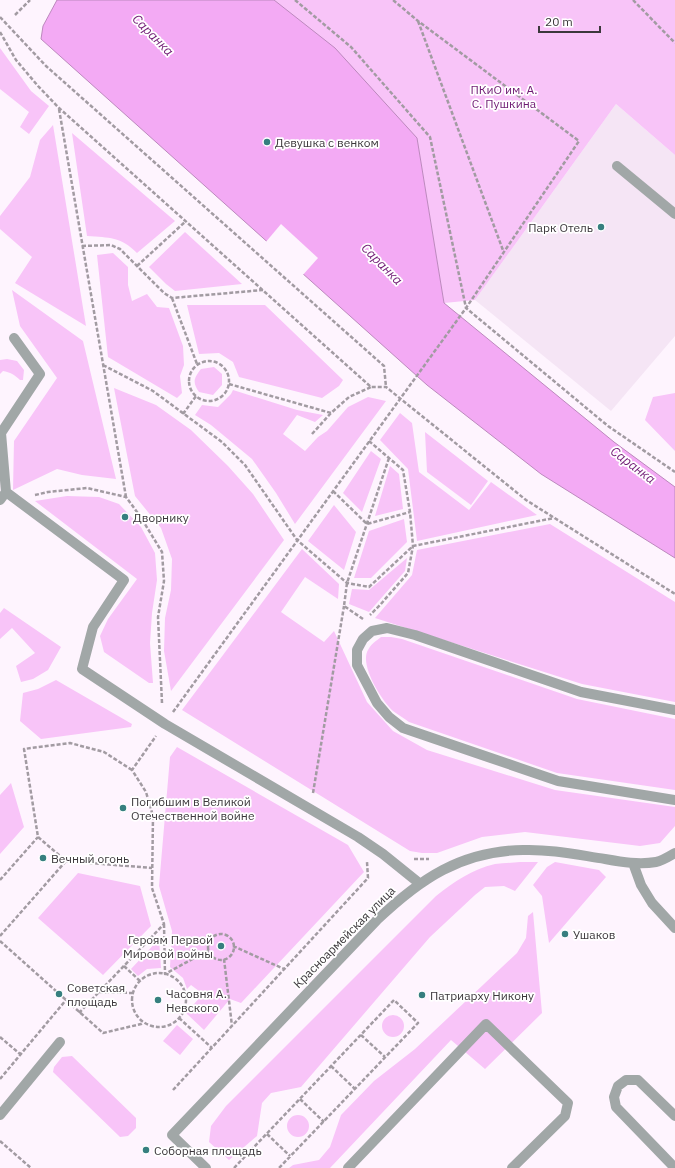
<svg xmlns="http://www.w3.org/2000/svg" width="675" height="1168" viewBox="0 0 675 1168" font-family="'IBM Plex Sans',sans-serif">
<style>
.built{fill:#f5e5f5}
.green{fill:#f8c4f8}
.water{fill:#f3aaf4;stroke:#bc88bd}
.pier{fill:#fef4fe}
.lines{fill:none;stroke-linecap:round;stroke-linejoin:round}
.path{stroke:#a29ba2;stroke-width:2.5;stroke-dasharray:4 2;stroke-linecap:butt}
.minor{stroke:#a1a7a7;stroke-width:10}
.poi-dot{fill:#367f7f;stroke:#fff;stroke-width:1.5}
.labels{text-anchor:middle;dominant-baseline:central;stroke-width:3.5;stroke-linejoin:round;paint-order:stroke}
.park-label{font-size:12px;fill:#6e1972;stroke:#fff}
.poi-label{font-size:12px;fill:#3c383c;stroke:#fff;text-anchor:start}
.street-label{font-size:12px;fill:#3c383c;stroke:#fff}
.water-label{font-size:13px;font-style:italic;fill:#701b74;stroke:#fff}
</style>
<rect width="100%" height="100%" fill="#fef4fe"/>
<!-- built -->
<path class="built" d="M616,104L675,155V336L611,411L475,300Z"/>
<!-- green -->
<path class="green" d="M274,0H675V155L616,104L475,300L444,303L417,138Z
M0,48L31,91L49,106L29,134L20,127L29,112L0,89Z
M53,125L86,326L15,283L32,257L0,229V216L30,177L40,140Z
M72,133L175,221L137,253C120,236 110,238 87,236Z
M185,232L242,284L175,291L166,284L149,267Z
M113,253L128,267V285L132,301L147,294L157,307L169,308L183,346L184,365L180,376L182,393L177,398L108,357L97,255Z
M12,290L83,341L116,479L82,475L57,469L13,490L14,441L57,378L20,326Z
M187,305H265L343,380L339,386L322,398L239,377L233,362L219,353L199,354Z
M7,359L17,361L24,370L23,380H20C15,375 10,372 3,371L0,374V360Z
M214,367L222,374V385L213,395L199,392C192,382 194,378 201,369Z
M114,388L156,405L191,430L228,466L253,494L284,540L171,691L164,651L165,618L171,590L172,559L161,528L135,496Z
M233,390L297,410L323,415L315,422L297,415L283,434L305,451L318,437L327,431L348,407L368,397L386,401L295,524L276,493L252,459L211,425L195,415L202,405L218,407L231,394Z
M675,393V451L645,420L653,397Z
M400,413L412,423L419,472L469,510L491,482L537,515L417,541L408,469L380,440Z
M425,432L488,481L471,505L427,472Z
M371,451L381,459L362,512L343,493Z
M390,466L399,474L403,509L375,516Z
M67,496L99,497L119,504L141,527L155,553L157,580L152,613L150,643L153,683H149L104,652L100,636L108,619L137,579L35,501Z
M334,505L356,532L344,570L308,541Z
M404,519L407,542L371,578H354L369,531Z
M550,524L675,602V702L582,684L375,618L412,575L417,550Z
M302,549L339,584L338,599L305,577L281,612L324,642L334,631L367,702L393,731L427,750L555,790L675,807V826L660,843L640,846L525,832L482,837L437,853H422L410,851L182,710Z
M407,558L405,571L369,612L349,604L352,589L369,590Z
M4,608L61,647L48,670L33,679L21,682L16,666L35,653L12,628L0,639V613Z
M381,637H391L402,639L577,699L675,719V790L557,773L409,722C404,718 398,715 393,711C382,701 359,665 368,650C371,644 376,641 381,637Z
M56,680L132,724L131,727L41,739L20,721L23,693L38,689Z
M177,747L348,845L364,872L241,1003L230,999L204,1030L186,1013L203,994L191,985L187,989L183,978L170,967L172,931L159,886L170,757Z
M11,783L24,827L0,854V795Z
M520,862H538L515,891L504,886L485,887L475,895L430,937L301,1087L271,1093L262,1103L257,1136L229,1160L209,1142L211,1126L226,1106L436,896C454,882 472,869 495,864C503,863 512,863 520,862Z
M555,862L599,870L606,877L549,943L542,896L533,885L547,867Z
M78,873L140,886L151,926L103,975L38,918Z
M533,912L542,1013L485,1069L451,1040L330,1168H289L293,1165L319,1160L330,1147L341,1115L374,1081L415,1049L517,953L526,938L528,916Z
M159,939L161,968L147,969L138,976L131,969Z
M382 1026a11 11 0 1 1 22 0a11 11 0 1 1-22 0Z
M177,1025L193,1039L180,1055L163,1041Z
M72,1056L136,1118V1128L128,1136L120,1137L53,1072L54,1067L62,1057Z
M287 1126a11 11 0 1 1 22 0a11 11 0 1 1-22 0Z"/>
<!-- water -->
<path class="water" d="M57,0H274L335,48L417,138L444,303L614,442L675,487V558L541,474L427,385L41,39L43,26Z"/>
<!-- pier -->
<path class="pier" d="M281,224L318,258L302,276L265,243Z"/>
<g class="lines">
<!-- path -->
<path class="path" d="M295,0L351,47L430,137L466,308L608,426L675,472
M633,0L675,43
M15,15L30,0
M0,17L46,66L384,366L386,387
M418,21L504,253
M0,32L16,60L38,86L59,108L371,387H386L526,500L675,594
M59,109L126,497
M82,246L111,245L120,249L164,293L172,298L263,290
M137,266L186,221
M172,298L197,364
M189 381a20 20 0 1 1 40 0a20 20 0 1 1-40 0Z
M103,365L153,391L222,442L245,465L297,540L347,583L369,587L413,546L554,518
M229,384L331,413L349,397L371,387
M183,414L196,396
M312,434L331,413
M369,441L403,470L410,512L413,546L408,573L380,605L370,615
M333,491L367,524L410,512
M35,495L48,492L87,488L126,497L140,516L162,552L164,581L158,617L162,703
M363,619L344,606L347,583L389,458
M173,712L466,308L579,141L418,21L393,0
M132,770L104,752L70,743L24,749L38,837L66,861L152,868
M313,793L344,606
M414,859H429
M0,880L38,837
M164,924L165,974L209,950
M208 947a13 13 0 1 1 26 0a13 13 0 1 1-26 0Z
M0,936L66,861
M0,941L103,1033L141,1024L143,1022
M233,946L284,969
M224,959L232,1026
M124,966L140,981
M132 1000a27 27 0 1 1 54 0a27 27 0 1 1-54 0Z
M133,993L99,992L164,924L152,888L153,816L146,792L132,770L156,736
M79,1013L99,992
M179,1018L212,1048
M361,1035L385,1057
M0,1037L20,1054
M331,1066L355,1089
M0,1079L66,1000
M173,1090L368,878L367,862
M300,1099L324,1122
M267,1134L290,1156
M0,1141L31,1168
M234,1168L394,1000L418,1023L279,1168"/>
<!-- minor -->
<path class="minor" d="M617,166L675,214
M14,338L40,374L1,433L6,492L124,580L93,627L82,669L165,724L358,837L383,854L419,883
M0,500L6,492
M675,710L581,692L415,635L387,628L372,631L363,639L357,650V665L377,703L389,717L403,728L558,781L675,800
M633,863L641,885L652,903L675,928
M0,1115L60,1042
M206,1168L172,1135L377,920C420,879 461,851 523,850C551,849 578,855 605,859C622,862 639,865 656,862C662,861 670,856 675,853
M348,1168L486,1024L568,1103L565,1116L512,1168
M672,1168L673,1166L616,1107L614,1097L618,1086L626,1080H638L675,1116"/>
</g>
<!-- markers -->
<g class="poi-dot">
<circle cx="267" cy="142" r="4"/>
<circle cx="601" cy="227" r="4"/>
<circle cx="125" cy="517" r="4"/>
<circle cx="123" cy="808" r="4"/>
<circle cx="43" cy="858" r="4"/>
<circle cx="565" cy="934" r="4"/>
<circle cx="221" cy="946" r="4"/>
<circle cx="59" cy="994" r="4"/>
<circle cx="422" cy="995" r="4"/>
<circle cx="158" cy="1000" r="4"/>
<circle cx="146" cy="1150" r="4"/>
</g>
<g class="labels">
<!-- park labels -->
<g class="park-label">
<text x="504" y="89">ПКиО им. А.<tspan x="504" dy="14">С. Пушкина</tspan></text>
</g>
<!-- poi labels -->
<g class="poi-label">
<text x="275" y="142">Девушка с венком</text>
<text x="593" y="227" text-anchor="end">Парк Отель</text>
<text x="133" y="517">Дворнику</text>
<text x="131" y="801">Погибшим в Великой<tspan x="131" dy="14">Отечественной войне</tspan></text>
<text x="51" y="858">Вечный огонь</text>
<text x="573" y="934">Ушаков</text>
<text x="213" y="939" text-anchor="end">Героям Первой<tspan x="213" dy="14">Мировой войны</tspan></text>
<text x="67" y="987">Советская<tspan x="67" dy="14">площадь</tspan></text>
<text x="166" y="993">Часовня А.<tspan x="166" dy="14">Невского</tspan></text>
<text x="430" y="995">Патриарху Никону</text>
<text x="154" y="1150">Соборная площадь</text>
</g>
<!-- street labels -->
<g class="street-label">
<text transform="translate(344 937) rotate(-45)">Красноармейская улица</text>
</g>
<!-- water labels -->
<g class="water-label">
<text transform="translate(153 35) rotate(45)">Саранка</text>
<text transform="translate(382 264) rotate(45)">Саранка</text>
<text transform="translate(633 465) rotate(37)">Саранка</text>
</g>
</g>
<!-- scale -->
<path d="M539 26v6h61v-6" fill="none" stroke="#3c383c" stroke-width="2"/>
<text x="545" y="26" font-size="12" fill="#3c383c" stroke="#ffffff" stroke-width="3" paint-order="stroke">20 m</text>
</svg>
